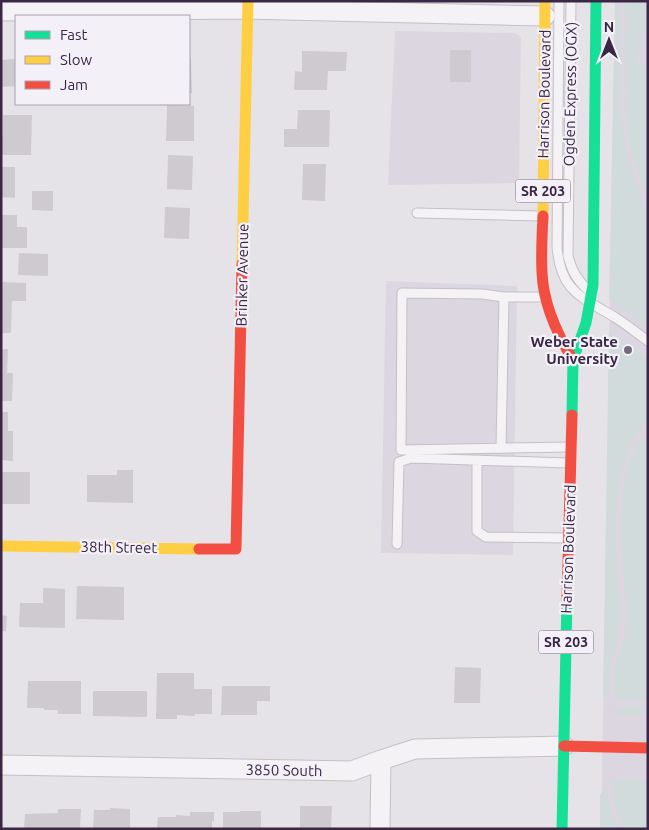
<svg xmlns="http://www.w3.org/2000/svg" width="649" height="830" viewBox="0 0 649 830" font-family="Ubuntu,sans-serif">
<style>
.built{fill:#dcd6e1}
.green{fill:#d2dbdb}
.building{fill:#cecad0}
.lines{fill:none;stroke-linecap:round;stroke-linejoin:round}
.lane-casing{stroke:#c3c0c6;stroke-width:11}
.street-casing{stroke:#c3c0c6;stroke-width:21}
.lane{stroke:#f4f2f5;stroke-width:9}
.street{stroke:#f4f2f5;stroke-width:19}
.fast{stroke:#16e098;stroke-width:11}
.slow{stroke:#ffcf43;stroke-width:11}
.jam{stroke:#f24e42;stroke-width:11}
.poi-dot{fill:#76697d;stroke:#f4f0f8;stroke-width:2}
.labels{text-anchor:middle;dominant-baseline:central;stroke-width:4.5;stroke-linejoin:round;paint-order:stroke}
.shield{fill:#f4f0f8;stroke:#71637a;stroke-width:1}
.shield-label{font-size:14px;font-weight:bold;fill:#392744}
.street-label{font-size:15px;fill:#392744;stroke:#f4f0f8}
.poi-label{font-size:15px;font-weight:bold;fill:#392744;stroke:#f4f0f8;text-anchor:end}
</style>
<rect width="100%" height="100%" fill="#e6e3e8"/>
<!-- built -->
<path class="built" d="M615,1H648V829H601Z
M395,31L513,33L518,34L521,38L519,183L388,185Z
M386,281L517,286L513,555L381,553Z"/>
<!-- green -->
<path class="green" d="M615,1H620L621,111L626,146L625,154L630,163L648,216V327L609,299Z
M625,1L648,2V24L637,42L642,48L635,59L648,69V202L635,164L629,142L626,121Z
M609,331L648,359V421L635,438L630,447L622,468L618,495L616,516V553L622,614L618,638L611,664L609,692L605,697L603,699Z
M648,431V700L614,699L615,667L624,638L627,616L621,545V515L623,492L628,466L639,443Z
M624,706H648V715L616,714L612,712L613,709H624Z
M614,780H648V829H624L614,803L612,782Z
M603,791L606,793L609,797L610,805L619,829H600V795Z"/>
<!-- building -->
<path class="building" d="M450,50H471V82H450Z
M302,51L347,52L346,71H328L327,90H294L295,71L302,72Z
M189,58H191L192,93H189Z
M16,59V86L1,87V60Z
M167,105L194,106V141H166Z
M298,110H330L329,147H284V129H297Z
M3,115H32L31,155H1V137H3Z
M168,155L193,156L192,190L167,189Z
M303,164H326L325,201L302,200Z
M1,167H15V198L1,197Z
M32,191H53V211L32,210Z
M165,207L190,208L189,239L164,238Z
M1,215H17V227H27V248H1Z
M19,253L48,254V276L18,275Z
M1,282L26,283V301H12L11,333H1Z
M1,349H8L7,373H13L12,401H1Z
M1,412H8V431H13V461L1,460Z
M117,470H133V503L87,502V475H117Z
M1,472H30V504H1Z
M77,586L124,587V620L76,619Z
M43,588L65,589V628L19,627L20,603H43Z
M1,615L7,616L6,631H1Z
M455,667L481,668L480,703H454Z
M157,673H194V689H212V714H195V716L177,715V719H156Z
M28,681H81V714H58V710H44V708H27Z
M222,686H270V701H257V715H221Z
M93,691H147V717L93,716Z
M300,806H332L331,829H300Z
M110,808L130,809V829H93L94,810H110Z
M58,809H81L80,829H24L25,814L58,813Z
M240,811H261V829H223V812H240Z
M190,812H214V821H212V829H157L158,817H176V815L190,816Z"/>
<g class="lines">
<!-- lane casing -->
<g class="lane-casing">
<path id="lane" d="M559,1L557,246C560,292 582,297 616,318C627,325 637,333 648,341
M571,1L568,256C572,271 577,280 588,290
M417,213L540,216
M544,297H504L482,294L402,293L401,450L569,447
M501,448L504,297
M477,460V531L486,537L566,538
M397,544L399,462L411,458L568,463"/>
</g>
<!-- street casing -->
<g class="street-casing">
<path id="street" d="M1,11L247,9L545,16
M1,765L352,771L381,760L415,749L564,746
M380,829L381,760"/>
</g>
<!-- lane -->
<use href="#lane" class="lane"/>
<!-- street -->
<use href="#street" class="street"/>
<!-- fast -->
<path class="fast" d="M572,415L573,360L586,323L593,285L596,1
M562,829L567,600"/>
<!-- slow -->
<path class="slow" d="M543,216L545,1
M242,264L248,1
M1,546L199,549"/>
<!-- jam -->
<path class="jam" d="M543,216C542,235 541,253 542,272C543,303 557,334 573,360
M199,549H236L242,264
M567,600L572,415
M564,746L648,748"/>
</g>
<!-- markers -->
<circle class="poi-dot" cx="628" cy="350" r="5"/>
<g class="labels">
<!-- shield labels -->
<g class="shield">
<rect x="515.5" y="179.5" width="55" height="23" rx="4"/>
<rect x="538.5" y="630.5" width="55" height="23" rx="4"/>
</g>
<g class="shield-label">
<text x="543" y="191">SR 203</text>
<text x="566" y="642">SR 203</text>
</g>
<!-- street labels -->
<g class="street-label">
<text transform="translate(544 94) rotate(-89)">Harrison Boulevard</text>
<text transform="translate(570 94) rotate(-89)">Ogden Express (OGX)</text>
<text transform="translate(242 275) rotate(-89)">Brinker Avenue</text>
<text transform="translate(119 547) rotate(1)">38th Street</text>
<text transform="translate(568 549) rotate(-88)">Harrison Boulevard</text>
<text transform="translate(284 770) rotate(1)">3850 South</text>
</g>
<!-- poi labels -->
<g class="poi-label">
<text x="618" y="341">Weber State<tspan x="618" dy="17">University</tspan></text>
</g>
</g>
<!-- border -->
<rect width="649" height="830" fill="none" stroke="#392744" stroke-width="5"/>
<!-- legend -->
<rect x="15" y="15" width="175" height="90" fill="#f4f0f8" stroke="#a9a0b0"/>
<rect x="25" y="31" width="25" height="8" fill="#16e098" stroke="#a9a0b0"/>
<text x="60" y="40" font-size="15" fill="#392744">Fast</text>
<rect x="25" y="56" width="25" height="8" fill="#ffcf43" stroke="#a9a0b0"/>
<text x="60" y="65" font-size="15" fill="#392744">Slow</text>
<rect x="25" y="81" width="25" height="8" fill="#f24e42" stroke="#a9a0b0"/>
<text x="60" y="90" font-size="15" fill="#392744">Jam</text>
<!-- north arrow -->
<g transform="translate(609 40)" stroke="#f4f0f8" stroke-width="4" paint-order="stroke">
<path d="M0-4L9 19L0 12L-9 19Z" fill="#392744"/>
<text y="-8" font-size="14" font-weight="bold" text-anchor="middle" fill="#392744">N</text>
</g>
</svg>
